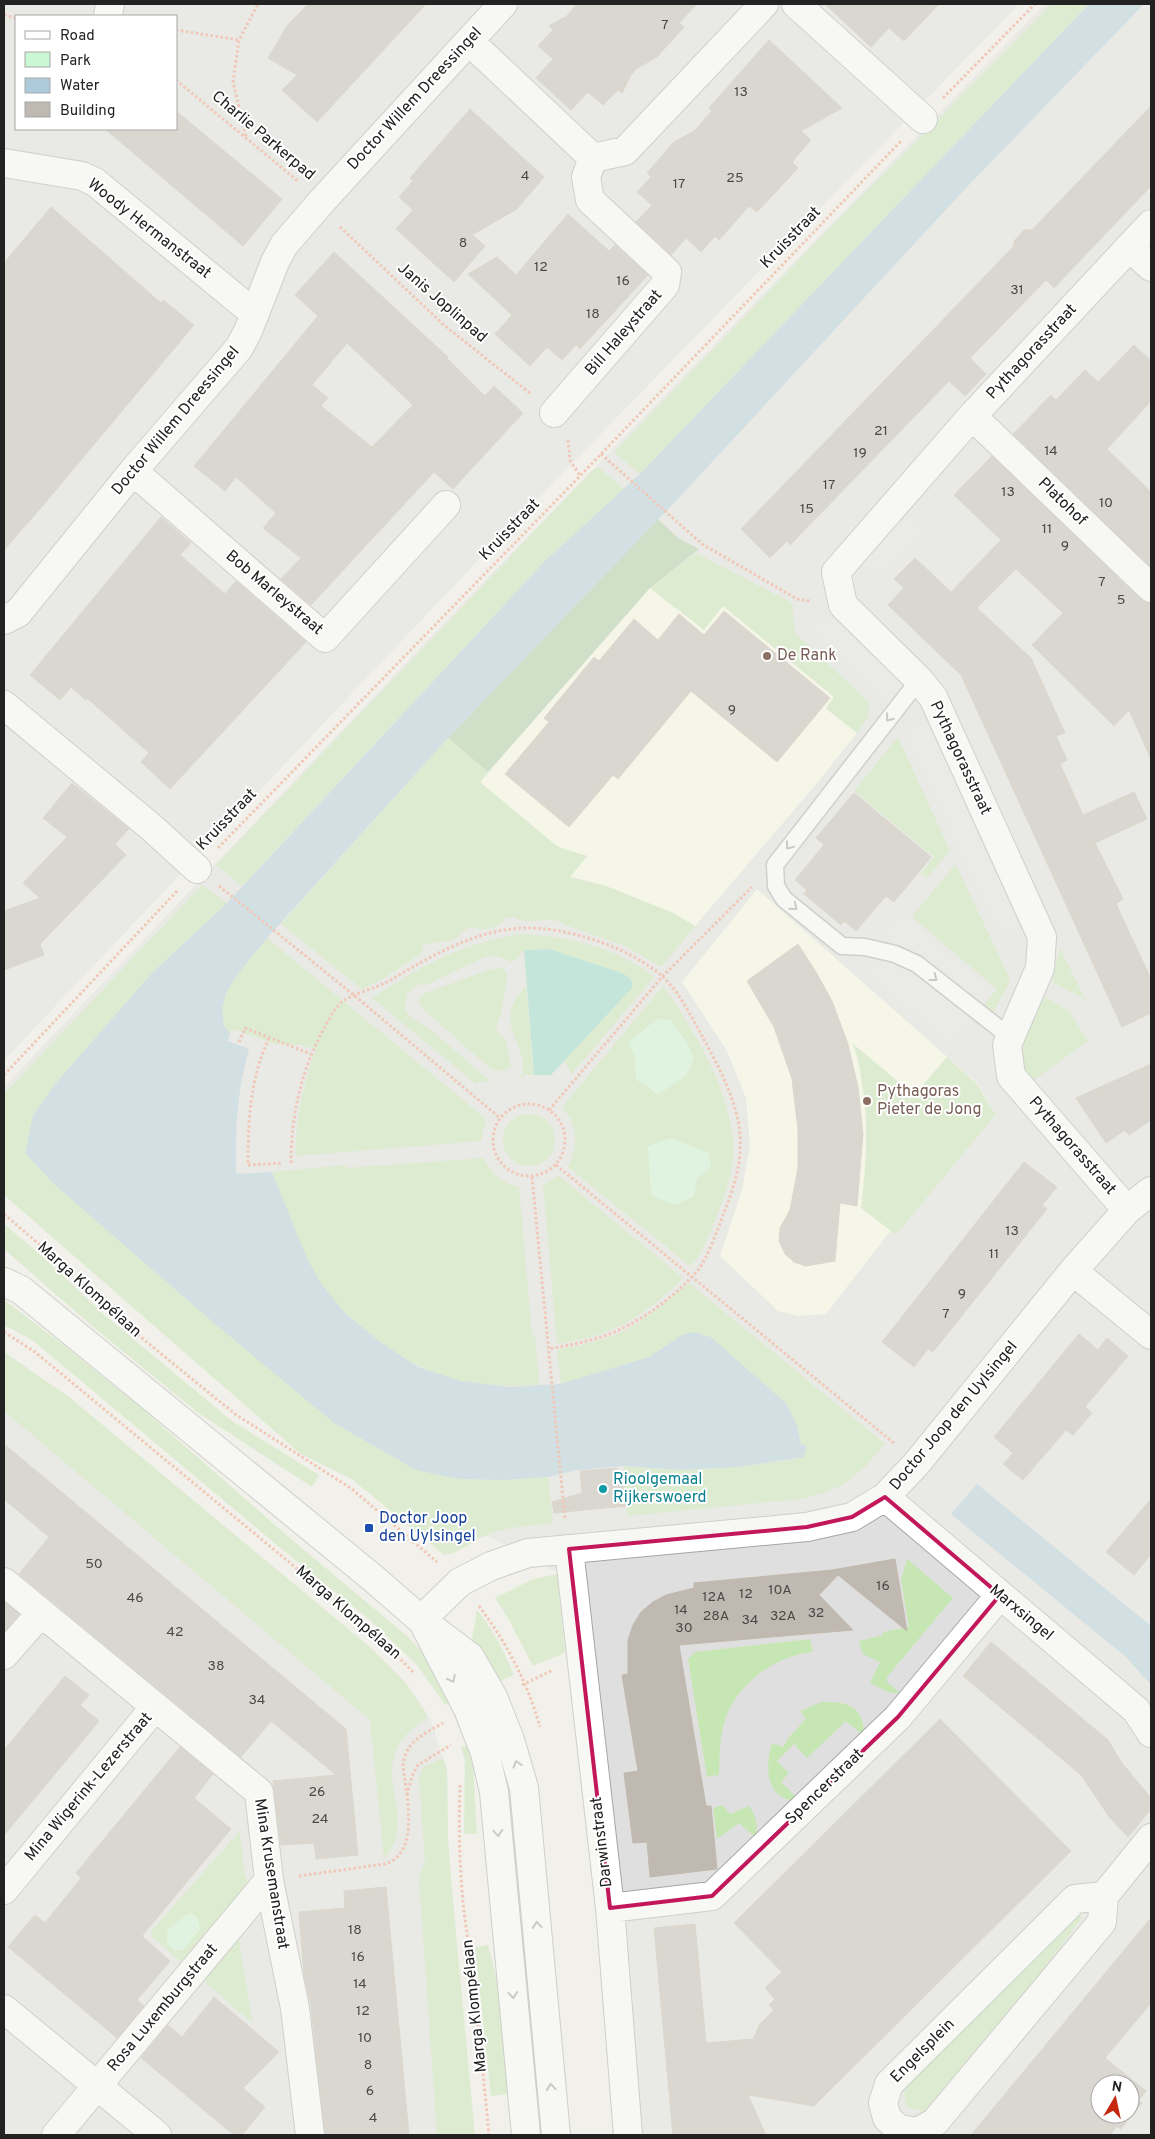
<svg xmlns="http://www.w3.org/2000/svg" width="1155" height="2139" viewBox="0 0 1155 2139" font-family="Overpass,sans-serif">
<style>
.residential{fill:#e0dfdf;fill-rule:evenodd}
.education{fill:#fafde7}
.grass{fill:#c6e7b4}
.forest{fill:#a9cda1}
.park{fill:#cbf7d5}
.pitch{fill:#8edac7}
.parking{fill:#e2e2e2}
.water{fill:#aecbdb}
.building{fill:#bfb9b2;stroke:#c2b9ad;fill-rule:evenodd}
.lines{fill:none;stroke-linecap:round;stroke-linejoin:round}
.service-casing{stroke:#a6a6a6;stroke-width:19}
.minor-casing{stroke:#a6a6a6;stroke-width:30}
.tertiary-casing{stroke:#a6a6a6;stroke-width:30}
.path{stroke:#f1977b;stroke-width:3;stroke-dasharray:2.5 2.5;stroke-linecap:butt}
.service{stroke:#fff;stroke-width:16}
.minor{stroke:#fff;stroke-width:28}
.tertiary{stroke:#fff;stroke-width:28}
.oneway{stroke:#9c9c9c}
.marked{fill:none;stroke:#c2185b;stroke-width:4;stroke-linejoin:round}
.education-dot{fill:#8d6e63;stroke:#fff;stroke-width:2}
.culture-dot{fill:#0f9aa8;stroke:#fff;stroke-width:2}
.transit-dot{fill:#1a4fb4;stroke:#fff;stroke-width:2}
.labels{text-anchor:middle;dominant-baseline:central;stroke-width:4;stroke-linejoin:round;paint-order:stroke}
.number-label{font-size:14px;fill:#494846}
.street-label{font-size:16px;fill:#222;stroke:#fff}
.education-label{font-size:16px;fill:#785e54;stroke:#fff;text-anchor:start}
.culture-label{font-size:16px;fill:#0d838f;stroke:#fff;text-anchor:start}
.transit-label{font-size:16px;fill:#164399;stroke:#fff;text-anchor:start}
</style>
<rect width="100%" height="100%" fill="#f1f0ea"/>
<!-- residential -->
<path class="residential" d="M4,4H1019L482,556L4,1060ZM16,16H176V129H16Z
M1045,4H1151V2135H639L577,1582L415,1499L4,1166V1087L442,625ZM1100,2084H1130V2114H1100Z
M4,1352L69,1397L371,1648L405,1682L423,1707L432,1724L447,1770L448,1839L473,2135H4Z"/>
<!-- education -->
<path class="education" d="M650,588L675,608L723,606L834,697L826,709L857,733L817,783L695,926L673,913L606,886L570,877L587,856L558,847L480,782Z
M757,889L978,1084L989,1104L826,1314L798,1316L778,1311L720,1256L742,1190L750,1146L746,1098L727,1051L682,982Z"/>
<!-- grass -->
<path class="grass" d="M1052,4H1089L640,474L614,452L831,227Z
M598,467L624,489L545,561L242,886L216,865L592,471Z
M696,553L792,603L795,633L869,702L868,717L857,733L826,708L834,697L723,606L704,630L650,588Z
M898,737L950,851L927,878L921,873L934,857L854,791Z
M448,738L488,772L480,782L558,847L587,856L570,877L606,886L673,913L695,926L661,967L625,946L563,924C550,913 531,928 514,917L506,918C500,925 491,930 481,929C480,929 475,927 474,927C466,927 462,933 457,937C445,944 434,941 423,945L422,953L386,977L362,989L281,924Z
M954,866L957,867L1009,977V983L992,1015L982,1007L997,989L912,917Z
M202,885L227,903L151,974L56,1083L33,1115L25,1153L334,1423L416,1470L459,1479L504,1480L548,1477L553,1523C534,1526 512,1526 494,1532C477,1537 459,1554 444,1555L353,1480L301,1454L4,1195V1094Z
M522,934C568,937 617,947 654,977L572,1074L564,1061L632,988C633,979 629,977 622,973L549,949L523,950L517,959L511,962L497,956L485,957L428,984L417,985L407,994L405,1008L409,1016L434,1032L491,1082L480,1081L476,1084L372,998C421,966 463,942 522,934Z
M267,938L486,1119L481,1141L296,1156C295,1119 303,1084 316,1050L301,1045L275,1044L232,1029L230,1033C204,1003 248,961 267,938Z
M1060,948L1085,999L1052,982Z
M502,967L507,973V979L500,1017L496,1026L498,1033L505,1040L511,1064V1067L504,1071L491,1069L424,1010L419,1003L421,996L427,992L492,969Z
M526,986L534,1075H525L520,1079C536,1049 486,1026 526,986Z
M663,986C695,1030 738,1103 733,1159C731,1181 723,1200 715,1220C710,1232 700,1260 690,1266L568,1167C579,1146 578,1125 562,1107Z
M1045,997L1069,1011L1088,1041L1031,1082C1012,1052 1026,1022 1045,997Z
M852,1043L914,1095L947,1057L978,1085L989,1105L996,1114L896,1235L861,1208C866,1166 869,1126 862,1084C860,1070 858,1056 852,1043Z
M503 1140a26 26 0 1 1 52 0a26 26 0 1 1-52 0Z
M484,1158C491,1174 502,1183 519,1187L532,1335H535L539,1385C513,1386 486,1387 460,1381C405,1367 352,1329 320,1283C300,1254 285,1205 272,1172L346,1165V1168Z
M559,1176L683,1278C646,1316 610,1337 557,1344L543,1185Z
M4,1224L49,1262L102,1313L232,1421L319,1475L312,1487L197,1412L91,1325L4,1249Z
M689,1283L885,1444C856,1478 844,1490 800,1499L627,1516L624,1466L681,1470L739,1467L795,1459L801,1444L797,1425L682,1335L649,1357L561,1384L557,1350C579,1345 604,1341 624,1331C648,1318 668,1300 689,1283Z
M4,1300L61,1343L139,1406L290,1538L407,1636L427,1657L456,1700L445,1705L417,1665L370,1620L284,1551L43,1349L32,1340L4,1325Z
M4,1352L69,1397L371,1648L405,1682L428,1717C416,1726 402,1735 396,1750C381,1787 416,1824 384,1858L370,1720L4,1411Z
M907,1559L953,1598L887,1677V1682L900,1693H891L870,1683L880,1662L863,1654L859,1641L883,1635V1632L909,1627L901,1580Z
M557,1574L565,1653L533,1666L508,1618L495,1598L533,1579Z
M477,1610C493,1629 504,1652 514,1675L496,1683L482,1661L472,1639Z
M810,1639L813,1652C777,1655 739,1682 726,1717C719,1736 720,1755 719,1775L707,1777L688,1659L695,1652Z
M821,1702C844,1702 861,1703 864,1730L861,1734L846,1721L807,1758L794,1744L777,1761L789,1773L781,1782L798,1799L795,1801C765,1798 765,1766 772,1743L783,1747L789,1737L806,1719L800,1711Z
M499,1732L511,1769L543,2090L530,2092L488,1736Z
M472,1744L477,1834H464L465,1761L461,1747Z
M443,1758L447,1770L448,1839L452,1891L475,2135H437L419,1878L425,1861L419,1777L423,1767Z
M723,1805L730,1814L749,1806C755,1815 758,1822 756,1834L754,1836L739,1823L717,1839L713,1808Z
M240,1831L244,1873L251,1891L187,1967L151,1936L152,1930Z
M1077,1910L1082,1918L1019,2001L928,2113L906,2107L904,2093L913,2077Z
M239,1939L253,2024L204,1981Z
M488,1945L508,2024L513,2093L491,2096L475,1947Z"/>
<!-- forest -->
<path class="forest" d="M658,519L678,538L699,549L650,588L488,772L448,738Z"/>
<!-- park -->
<path class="park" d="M657,1019L670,1020L686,1041L694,1058L686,1076L657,1095L646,1084L636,1080L634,1054L629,1042Z
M671,1138L709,1153L711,1167L697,1179L694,1196L676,1205L651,1196L648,1146Z
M191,1913L197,1917L200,1929L183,1950H174L167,1943V1931L182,1918Z"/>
<!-- pitch -->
<path class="pitch" d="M549,949L622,973C629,977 633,979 632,988L551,1075H534L524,950Z"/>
<!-- parking -->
<path class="parking" d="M906,516L924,532L881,576L864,562Z
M829,616L906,687L891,705L812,631Z
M928,722L1020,928L999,936L905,732Z
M898,910L991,989L953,1045L870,977Z"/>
<!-- water -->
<path class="water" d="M1089,4H1144L966,188L674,503L448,738L267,938L238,974L226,993L222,1010L224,1025L230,1033L228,1041L249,1049C237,1090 235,1131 236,1174L272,1172L306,1256L320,1282L345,1313L379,1341L418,1367L461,1381L510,1387L560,1384L649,1357L682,1335L693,1332L711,1337L786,1403L797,1425L801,1444L807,1446L804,1457L739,1467L681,1470L624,1466L577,1470L548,1477L504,1480L459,1479L416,1470L334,1423L215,1324L56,1186L25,1153L33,1115L56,1083L151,974L227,903L545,561L640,474Z
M977,1484L1151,1626V1685L1126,1657L951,1514Z"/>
<!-- building -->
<path class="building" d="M308,4H426L317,122L282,90L297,75L268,58L287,26Z
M577,4H697L679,23L684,27L657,57L636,69L631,75L622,93L618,90L603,105L588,92L571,110L536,78L553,59L538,46L553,30L549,26L567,16Z
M825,4H939L904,41L889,28L871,47Z
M769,40L842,108L801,131L811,140L792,162L798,168L757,212L749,206L719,240L715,236L701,252L686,238L671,255L636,222L652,205L637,192L651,177L647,173L674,142L694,131L712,111L709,108Z
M1151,106V186L1054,288L1046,280L970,358L986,374L965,396L949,381L790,545L787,541L770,558L741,529L1014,246V241L1024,230H1032Z
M470,109L544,177L517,209L472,235L485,246L454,282L396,229L413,210L399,197L413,181L410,178Z
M176,111L282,199L243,246L105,129H176Z
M51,207L161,303L163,300L194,325L45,503L4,550V263Z
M568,214L609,251L615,245L648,275L580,349L576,345L562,360L547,347L530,366L495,334L512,315L468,274L497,257L516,275Z
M334,252L448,357L447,358L485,396L494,386L523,413L453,489L434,472L311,605L281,579L301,558L263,528L276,513L236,477L225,491L194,466L318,316L295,295ZM347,343L413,405L372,447L321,406L328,398L312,385Z
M1134,345L1151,361V401L1107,449L1151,492V567L1013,434L1051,395L1056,400L1085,370L1098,382Z
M992,456L1140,599L1151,603V759L1129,710L1114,726L1032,645L1063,613L1016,569L977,608L1031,658L1065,733L1056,736L1067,760L1060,764L1083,815L1134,792L1147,819L1095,843L1123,899L1116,904L1151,979V1013L1122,1027L961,675L888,605L904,588L894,579L915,558L951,592L1001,540L954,495Z
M161,517L191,543L180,555L225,594L236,581L306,642L170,789L141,762L149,753L87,698L86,700L71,687L60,700L30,675Z
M724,611L830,698L777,762L691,691L618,779L613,775L569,827L505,774L549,722L544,718L581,673L594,657L599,661L634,619L658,640L679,614L704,635Z
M72,783L129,829L115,844L126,855L40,944L44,955L4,970V911L40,898L23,883L67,837L43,818Z
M854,793L931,857L894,902L886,896L856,931L844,921L841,925L804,894L807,890L795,880L824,845L816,838Z
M798,944L816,972L832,1001L848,1044L858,1087L863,1134L857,1206L840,1203L835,1261L806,1266L794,1262L785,1254L779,1241L780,1228L790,1210L798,1168V1130L792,1079L774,1027L747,981Z
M1151,1064V1120L1129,1135L1125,1130L1106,1143L1076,1098Z
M1024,1162L1057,1187L1042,1205L1047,1209L933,1352L928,1349L914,1367L882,1342Z
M1079,1334L1098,1350L1107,1338L1128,1356L1085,1407L1092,1413L1073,1435L1066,1430L1023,1480L1003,1464L1013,1453L994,1437Z
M4,1444L346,1729L358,1855L316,1859L314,1843L281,1845L273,1781L336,1775L271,1721L241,1757L19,1574L49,1537L4,1499Z
M617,1468L618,1481L623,1480L626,1506L554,1513L552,1502L582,1493L580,1471Z
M1151,1499V1554L1134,1575L1106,1552Z
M895,1559L907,1631L838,1575L819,1595L853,1630L679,1645L706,1806H711L717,1869L650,1877L647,1842L633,1843L624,1773L638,1771L622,1675L628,1674V1640L633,1625L641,1612L653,1602L666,1595L694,1588V1583L832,1570Z
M4,1602L19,1614L4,1632Z
M991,1642L1108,1740L1122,1763L1151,1798V1809L1128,1837L1110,1818L1081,1775L963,1676Z
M65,1676L89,1695L80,1705L99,1721L4,1835V1750Z
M940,1719L1071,1851L814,2106L748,2095L766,2135H673L654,1928L695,1924L706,2043L753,2039L760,2024L774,2010L769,2005L775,1999L765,1988L782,1972L734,1923Z
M180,1747L213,1774L194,1798L231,1829L142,1936L170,1961L137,2000L144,2006L117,2038L8,1947L35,1915L45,1923L81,1878L76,1873Z
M386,1887L409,2135H325L311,2006L304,1974L299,1912L345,1908L344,1891Z
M1151,1918V2003L1105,2058L1146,2091L1139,2100L1142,2103L1121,2129L1117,2126L1110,2135H971ZM1100,2084H1130V2114H1100Z
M214,1997L279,2052L243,2088L265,2107L242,2135H234L141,2058L168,2025L182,2037Z"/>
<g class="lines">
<!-- service casing -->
<g class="service-casing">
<path id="service" d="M919,680L775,865L776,886L784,899L842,946L865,947L895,954L917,964L1010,1037"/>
</g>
<!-- minor casing -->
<g class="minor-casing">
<path id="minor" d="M796,4L923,119
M108,16L110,4
M469,41L593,158
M593,158L625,151L764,4
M4,163L82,176L95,182L255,314
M1129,247L1151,267
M554,413L665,285L667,272L590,200L586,177L593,158
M972,416L1151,588
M133,471L325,638L446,505
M4,620L18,613L133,471L239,348L248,331L275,262L284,245L322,201L503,4
M4,705L151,827L197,869
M1127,1210L1011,1076L1007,1045L1040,968L1042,937L933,697L919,680L843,605L836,572L972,416L1151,224
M1073,1271L1151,1335
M885,1497L1136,1710L1151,1733
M569,1549L610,1908L628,2135
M4,1582L259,1792L269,1880L295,2008L310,2135
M421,1620L460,1582L491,1566L528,1553L807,1527L852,1517L885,1497L917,1463L1073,1271L1127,1210L1151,1191
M4,1655L41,1613
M4,1890L155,1707
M1104,1896L1075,1899L889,2084L883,2103L887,2118L899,2129L918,2132L935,2122L1102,1922L1104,1896L1151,1838
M610,1908L712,1896L898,1717L1000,1595
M4,2009L157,2135
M56,2135L269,1880"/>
</g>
<!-- tertiary casing -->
<g class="tertiary-casing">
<path id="tertiary" d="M4,1282L21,1290L374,1579L421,1620L470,1657L493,1697L510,1740L524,1788L556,2135
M426,1628L468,1709L485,1753L494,1792L526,2135"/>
</g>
<!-- path -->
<path class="path" d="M4,15L16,18
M176,30L239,40
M176,80L299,182
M943,98L1035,4
M246,136L233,82L239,40L258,4
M340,227L445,326L531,394
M568,440L570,460L580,476
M601,454L702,544L797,599L811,601
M218,848L580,476L902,140
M219,886L355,996L500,1118
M269,1038C250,1078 248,1121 248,1165L283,1163
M239,1042L245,1028L311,1054
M4,1075L178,890
M493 1140a36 36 0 1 1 72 0a36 36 0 1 1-72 0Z
M549,1110L662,977L752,887
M291,1163C291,1115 301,1072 323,1030C328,1021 334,1008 343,1001C355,993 380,987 394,978C433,955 474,931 521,928C565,926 630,947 663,977C680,993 691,1016 702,1036C717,1063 734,1095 739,1126C744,1156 735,1186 723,1215C718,1229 707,1259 698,1270C673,1299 634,1327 598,1338C581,1343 565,1346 548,1349
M556,1165L895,1444
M532,1177L565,1520
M4,1214L40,1245L105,1308L235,1414L352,1489L437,1562
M4,1332L35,1352L376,1634L413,1672
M479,1606C506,1642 528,1683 540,1727
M522,1685L553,1670
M460,1785C458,1843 460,1903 472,1961L489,2135
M407,1795L412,1776L418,1765L451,1745
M299,1876L385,1864C421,1853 406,1794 403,1765C406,1741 424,1734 443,1723"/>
<!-- service -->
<use href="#service" class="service"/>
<!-- minor -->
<use href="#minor" class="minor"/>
<!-- tertiary -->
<use href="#tertiary" class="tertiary"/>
</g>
<!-- one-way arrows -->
<defs><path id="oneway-chevron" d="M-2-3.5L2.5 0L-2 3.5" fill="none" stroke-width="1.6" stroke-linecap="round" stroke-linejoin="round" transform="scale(1.25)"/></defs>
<g class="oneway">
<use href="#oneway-chevron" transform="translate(889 718) rotate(128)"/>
<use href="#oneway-chevron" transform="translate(789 846) rotate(128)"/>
<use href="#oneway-chevron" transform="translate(794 907) rotate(39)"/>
<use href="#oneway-chevron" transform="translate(934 978) rotate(38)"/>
<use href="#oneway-chevron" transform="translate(452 1679) rotate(63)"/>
<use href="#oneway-chevron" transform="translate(517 1764) rotate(-106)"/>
<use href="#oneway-chevron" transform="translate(498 1833) rotate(85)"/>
<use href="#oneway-chevron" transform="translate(537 1925) rotate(-95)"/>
<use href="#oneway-chevron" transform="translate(513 1995) rotate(85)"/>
<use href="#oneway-chevron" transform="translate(551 2087) rotate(-95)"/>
</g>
<!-- marked area -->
<path d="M0 0H1155V2139H0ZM885,1497L1000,1595L898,1717L712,1896L610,1908L569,1549L807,1527L852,1517Z" fill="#f1f0ea" fill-opacity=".55" fill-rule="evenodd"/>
<path class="marked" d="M885,1497L1000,1595L898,1717L712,1896L610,1908L569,1549L807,1527L852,1517Z"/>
<!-- markers -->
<g class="education-dot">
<circle cx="767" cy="656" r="5"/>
<circle cx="867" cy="1101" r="5"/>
</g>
<circle class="culture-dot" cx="603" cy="1489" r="5"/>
<rect class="transit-dot" x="364" y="1523" width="10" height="10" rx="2.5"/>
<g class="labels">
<!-- number labels -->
<g class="number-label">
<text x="665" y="25">7</text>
<text x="741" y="92">13</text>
<text x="525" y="176">4</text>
<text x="735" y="178">25</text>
<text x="679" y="184">17</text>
<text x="463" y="243">8</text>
<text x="541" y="267">12</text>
<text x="623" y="281">16</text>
<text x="1017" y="290">31</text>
<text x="593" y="314">18</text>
<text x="881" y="431">21</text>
<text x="1051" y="451">14</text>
<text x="860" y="453">19</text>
<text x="829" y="485">17</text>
<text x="1008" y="492">13</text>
<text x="1106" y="503">10</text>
<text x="807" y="509">15</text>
<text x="1047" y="529">11</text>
<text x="1065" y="546">9</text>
<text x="1102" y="582">7</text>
<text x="1121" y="600">5</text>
<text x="732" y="710">9</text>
<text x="1012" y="1231">13</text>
<text x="994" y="1254">11</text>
<text x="962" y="1294">9</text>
<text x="946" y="1314">7</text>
<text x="94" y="1564">50</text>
<text x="883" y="1586">16</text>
<text x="780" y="1590">10A</text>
<text x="746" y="1594">12</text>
<text x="714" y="1597">12A</text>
<text x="135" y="1598">46</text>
<text x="681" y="1610">14</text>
<text x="816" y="1613">32</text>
<text x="716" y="1616">28A</text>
<text x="783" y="1616">32A</text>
<text x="750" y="1620">34</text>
<text x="684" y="1628">30</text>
<text x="175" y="1632">42</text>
<text x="216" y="1666">38</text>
<text x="257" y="1700">34</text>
<text x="317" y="1792">26</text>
<text x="320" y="1819">24</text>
<text x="355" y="1930">18</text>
<text x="358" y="1957">16</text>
<text x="360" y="1984">14</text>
<text x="363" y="2011">12</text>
<text x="365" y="2038">10</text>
<text x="368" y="2065">8</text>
<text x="370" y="2091">6</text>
<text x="373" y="2118">4</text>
</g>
<!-- street labels -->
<g class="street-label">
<text transform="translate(415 99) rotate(-47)">Doctor Willem Dreessingel</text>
<text transform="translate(263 136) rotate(40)">Charlie Parkerpad</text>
<text transform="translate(149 229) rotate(38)">Woody Hermanstraat</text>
<text transform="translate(791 238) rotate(-46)">Kruisstraat</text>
<text transform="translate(442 303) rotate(41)">Janis Joplinpad</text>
<text transform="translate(624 333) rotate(-49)">Bill Haleystraat</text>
<text transform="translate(1032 352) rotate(-47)">Pythagorasstraat</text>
<text transform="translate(176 421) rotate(-50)">Doctor Willem Dreessingel</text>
<text transform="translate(1062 502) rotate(44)">Platohof</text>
<text transform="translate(510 530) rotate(-46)">Kruisstraat</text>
<text transform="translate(274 593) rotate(40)">Bob Marleystraat</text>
<text transform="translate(960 758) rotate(65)">Pythagorasstraat</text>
<text transform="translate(227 820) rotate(-46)">Kruisstraat</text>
<text transform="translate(1072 1146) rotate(49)">Pythagorasstraat</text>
<text transform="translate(89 1290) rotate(42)">Marga Klompélaan</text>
<text transform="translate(954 1416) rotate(-50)">Doctor Joop den Uylsingel</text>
<text transform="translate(348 1613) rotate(41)">Marga Klompélaan</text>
<text transform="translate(1021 1613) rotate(40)">Marxsingel</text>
<text transform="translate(89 1787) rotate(-50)">Mina Wigerink-Lezerstraat</text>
<text transform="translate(825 1787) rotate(-44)">Spencerstraat</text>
<text transform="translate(602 1842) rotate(-97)">Darwinstraat</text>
<text transform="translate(271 1874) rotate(81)">Mina Krusemanstraat</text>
<text transform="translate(475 2006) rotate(-96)">Marga Klompélaan</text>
<text transform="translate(163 2008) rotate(-50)">Rosa Luxemburgstraat</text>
<text transform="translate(923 2051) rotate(-45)">Engelsplein</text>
</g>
<!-- education labels -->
<g class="education-label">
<text x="777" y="656">De Rank</text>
<text x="877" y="1092">Pythagoras<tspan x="877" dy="18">Pieter de Jong</tspan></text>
</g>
<!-- culture labels -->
<g class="culture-label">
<text x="613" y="1480">Rioolgemaal<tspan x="613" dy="18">Rijkerswoerd</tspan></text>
</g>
<!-- transit labels -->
<g class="transit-label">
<text x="379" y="1519">Doctor Joop<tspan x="379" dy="18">den Uylsingel</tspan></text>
</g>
</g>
<!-- border -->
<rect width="1155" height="2139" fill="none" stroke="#222222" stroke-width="10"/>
<!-- legend -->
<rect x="15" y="15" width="162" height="115" fill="#ffffff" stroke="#a7a7a7"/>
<rect x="25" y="31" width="25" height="8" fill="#ffffff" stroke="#a7a7a7"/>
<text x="60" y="40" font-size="15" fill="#222222">Road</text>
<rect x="25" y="52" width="25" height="15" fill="#cbf7d5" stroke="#a7a7a7"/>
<text x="60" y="65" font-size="15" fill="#222222">Park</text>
<rect x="25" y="78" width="25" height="15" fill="#aecbdb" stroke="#a7a7a7"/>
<text x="60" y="90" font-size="15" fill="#222222">Water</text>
<rect x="25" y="102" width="25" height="15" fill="#bfb9b2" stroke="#a7a7a7"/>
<text x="60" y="115" font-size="15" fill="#222222">Building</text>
<!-- north arrow -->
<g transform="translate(1115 2099) rotate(9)"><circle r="24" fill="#ffffff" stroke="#a7a7a7"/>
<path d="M0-4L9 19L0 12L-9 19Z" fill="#c5270f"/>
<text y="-8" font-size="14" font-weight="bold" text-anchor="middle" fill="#222222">N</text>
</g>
</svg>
